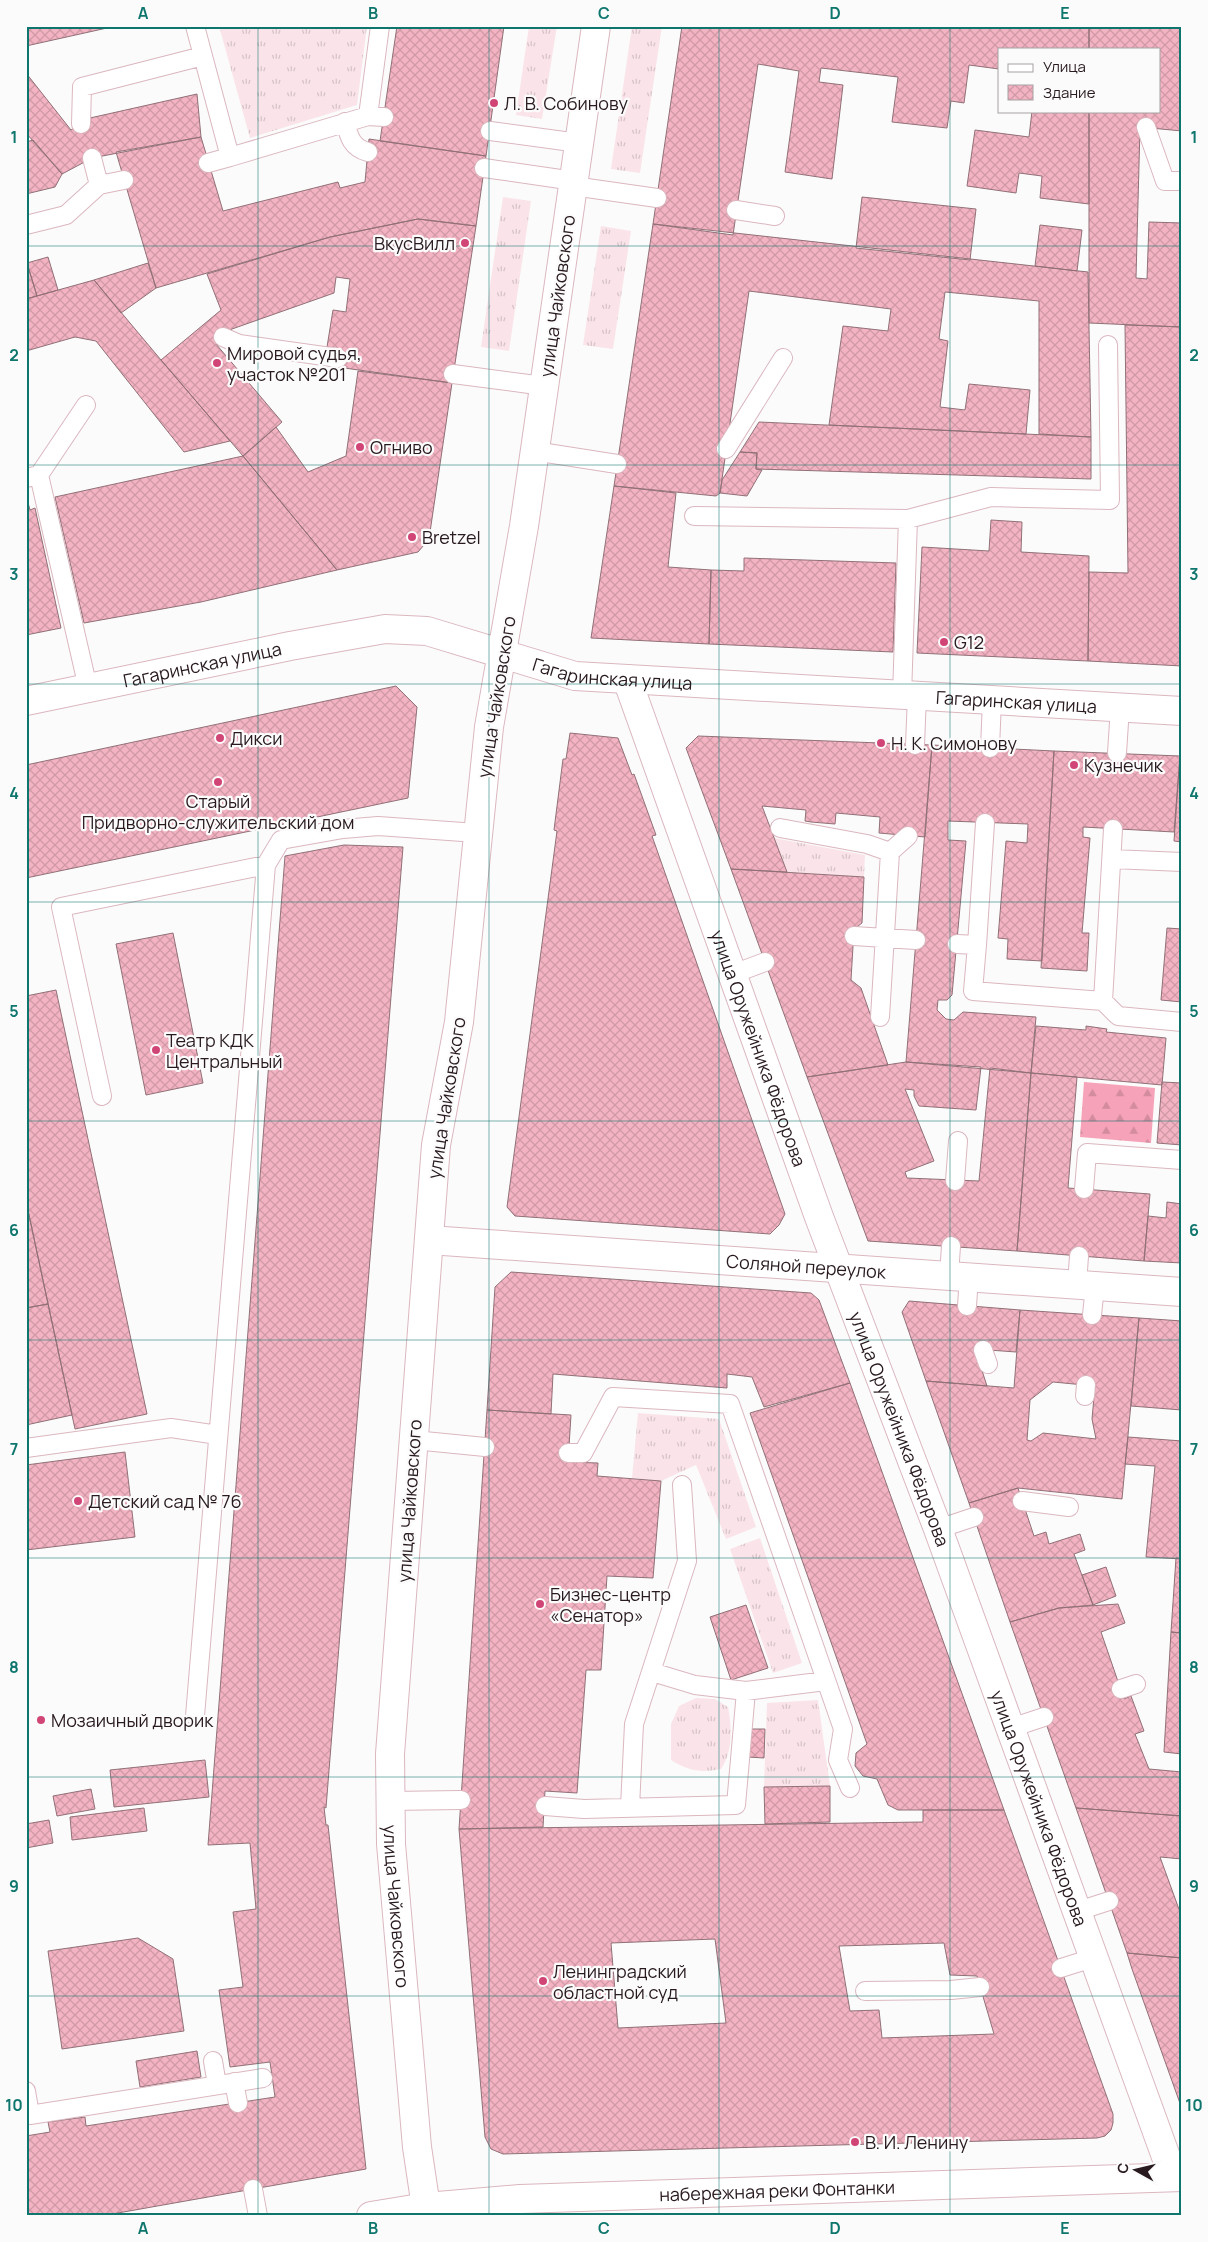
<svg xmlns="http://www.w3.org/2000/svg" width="1208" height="2242" viewBox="0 0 1208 2242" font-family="Manrope,sans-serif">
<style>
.grass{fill:url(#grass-tufts)}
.forest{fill:url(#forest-firs)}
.building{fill:url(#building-cross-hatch);stroke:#917078;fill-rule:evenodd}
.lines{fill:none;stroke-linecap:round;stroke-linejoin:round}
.service-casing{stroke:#dbb7bf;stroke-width:20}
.minor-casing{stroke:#dbb7bf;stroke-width:30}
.tertiary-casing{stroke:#dbb7bf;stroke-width:30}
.service{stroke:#fff;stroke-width:18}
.minor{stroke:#fff;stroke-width:28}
.tertiary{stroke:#fff;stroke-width:28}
.grid{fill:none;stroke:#0f766e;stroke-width:1;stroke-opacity:0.55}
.poi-dot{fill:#d14576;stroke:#fbfbfb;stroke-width:2}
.labels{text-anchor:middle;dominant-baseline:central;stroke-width:4.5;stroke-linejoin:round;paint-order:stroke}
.poi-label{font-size:18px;fill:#281a1e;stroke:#fbfbfb;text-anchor:start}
.street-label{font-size:18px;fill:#281a1e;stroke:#fbfbfb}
.neatline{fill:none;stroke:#0f766e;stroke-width:2}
.grid-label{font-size:16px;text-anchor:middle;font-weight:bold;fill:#0f766e}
</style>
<defs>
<pattern id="grass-tufts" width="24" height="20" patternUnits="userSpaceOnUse" patternTransform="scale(1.25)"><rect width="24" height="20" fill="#fae4e9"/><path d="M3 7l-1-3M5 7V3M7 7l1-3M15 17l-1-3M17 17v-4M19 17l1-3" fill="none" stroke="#d6c3c7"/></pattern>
<pattern id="forest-firs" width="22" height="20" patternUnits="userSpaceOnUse" patternTransform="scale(1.25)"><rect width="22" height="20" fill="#f6a2b8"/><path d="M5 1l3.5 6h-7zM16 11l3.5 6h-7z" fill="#d38b9e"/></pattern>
<pattern id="building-cross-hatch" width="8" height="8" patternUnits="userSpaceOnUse" patternTransform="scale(1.25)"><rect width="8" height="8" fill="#f3b3c2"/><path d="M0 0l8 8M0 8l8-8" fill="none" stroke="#d099a6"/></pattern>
</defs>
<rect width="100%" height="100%" fill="#fbfbfb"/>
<!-- grass -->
<path class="grass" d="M219,26H367L357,105L250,138Z
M529,26H557L542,119L516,115Z
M632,26H662L640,173L611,169Z
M503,197L531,201L509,351L481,347Z
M601,226L631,231L613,349L583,345Z
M774,838L865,855L864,877L787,872Z
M638,1413L719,1419L756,1527L726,1539L696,1465L661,1481L632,1478Z
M760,1538L802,1663L773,1673L730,1549Z
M696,1698L715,1699L728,1707C732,1727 733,1752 721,1769C700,1773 689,1771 671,1760V1724L679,1706Z
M818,1700L830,1786L764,1787L767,1703Z"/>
<!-- forest -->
<path class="forest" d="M1084,1082L1155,1088L1151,1143L1080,1137Z"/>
<!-- building -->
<path class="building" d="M26,26H116L26,46Z
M397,26H504L486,156L380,141Z
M682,26H1089V49H999V69L969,65L964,103L951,101L947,128L892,122L898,77L821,68L819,82L843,85L832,179L785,172L799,71L758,64L733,235L653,224Z
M1089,26H1182V131L1140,127L1136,278L1147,279L1149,222L1182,223V327L1089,323V111H1159V49H1089Z
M26,73L71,130L90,118L197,94L201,137L92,158L62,174L26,133Z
M1032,111H1089V204L1040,198L1042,176L1019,173L1016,193L967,186L975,130L1029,137Z
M201,137L223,211L338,182L340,188L365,182L369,139L486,156L476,226L418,219L330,237L156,288L116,152Z
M33,140L62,174L55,187L26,194V142Z
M862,197L976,209L970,260L856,248Z
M418,219L476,226L452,383L337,367L340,349L327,347L333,310L346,312L350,279L336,277L334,293L232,329L216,344L282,422L243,456L161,360L221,310L207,274L330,237Z
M653,224L1088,272L1091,437L1039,434V301L945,292L939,339L948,341L940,407L965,410L969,384L1030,390L1026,434L829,425L843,326L888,331L891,309L749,291L720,493L716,496L614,486Z
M1040,225L1082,230L1077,271L1035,266Z
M48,257L58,290L37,296L27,263Z
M26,260L37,296L26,299Z
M148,263L156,288L121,313L94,280Z
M94,280L161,360L230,441L184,452L96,341L75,337L26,351V299Z
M1125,325L1182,327V666L1088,661L1089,572L1128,573Z
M358,371L452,383L429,539L418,552L337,570L243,456L276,427L308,472L346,456Z
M759,422L1091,437V479L756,469L757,453L740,452Z
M740,452L757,453L756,469L762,470L747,496L720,493L722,480Z
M243,456L337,570L201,602L84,623L55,497Z
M614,486L676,493L668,567L711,570L709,644L591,638Z
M26,495L30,510L35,508L61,628L26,635Z
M991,520L1022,522L1021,552L1089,556L1088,661L917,653L922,547L989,551Z
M744,558L896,563L893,652L709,644L711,570L744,571Z
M396,686L417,707L408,798L26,878V765Z
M570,733L618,738L632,775L634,774L656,835L652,836L785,1214L779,1225L770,1234L515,1216L507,1207L557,831L554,830L563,759H566Z
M698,736L932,745L925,837L879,833L880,817L836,813L835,824L811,822L805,821L806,810L762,806L787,872L731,869L686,748Z
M932,745L1054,751L1042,961L1007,959L1008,939L998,938L1006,841L1027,843L1028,824L948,821V840L966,841L952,995L947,1000H938L937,1010L946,1019L954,1020L963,1012L1036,1017L1031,1073L906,1062Z
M1054,751L1180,756L1174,832L1083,827V837L1090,838L1082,933H1089L1087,971L1041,968Z
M1180,756H1182V842L1174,841Z
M344,845L403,847L326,1808L324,1807L326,1825H328L366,2169L101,2216H26V2136L50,2132L48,2122L85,2117L86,2126L275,2097L270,2062L230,2067L219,1990L243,1987L233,1912L256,1909L250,1843L208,1845L285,856Z
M731,869L864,877L862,923L854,929L851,980L861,988L888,1065L807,1077Z
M1167,928L1182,929V1002L1161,1000Z
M173,933L203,1083L146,1095L116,944Z
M56,990L147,1414L75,1429L26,1201V996Z
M1036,1026L1086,1030V1026L1107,1029L1106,1032L1166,1038L1162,1085L1031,1073Z
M906,1062L981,1067L976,1110L919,1106L914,1096V1090L905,1089L934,1161L905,1172L907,1178L979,1181L990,1068L1031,1073L1017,1251L868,1241L807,1077Z
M1031,1073L1077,1077L1068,1188L1150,1194L1144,1261L1017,1251Z
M1162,1082L1182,1083V1145L1157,1143Z
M26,1201L48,1304L26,1308Z
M1167,1202L1182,1204V1263L1144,1261L1148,1216L1166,1218Z
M511,1272L811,1293L819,1300L850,1383L764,1407L752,1377L727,1374V1388L553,1374L551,1414L487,1410L495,1287Z
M909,1301L1020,1310L1016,1352L975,1349L987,1386L926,1381L902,1312Z
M48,1304L72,1415L26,1425V1308Z
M1020,1310L1139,1318L1122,1499L1018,1488L969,1503L926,1381L1014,1388ZM1053,1382L1095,1386L1092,1419L1096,1439L1043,1433L1031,1441L1027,1440L1030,1400Z
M1139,1318L1182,1321V1410L1131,1406Z
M850,1383L1004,1810H898L888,1805L877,1779L863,1776L855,1766L856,1753L867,1744L750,1413Z
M487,1410L571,1415L568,1462L598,1463L597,1476L661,1481L653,1578L607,1576L601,1670H586L577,1793L545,1791L543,1827L459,1829Z
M1128,1437L1182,1441V1559L1146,1557L1155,1466L1125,1464Z
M125,1452L135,1537L26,1550V1465Z
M1018,1488L1034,1536L1046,1532L1049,1544L1080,1534L1085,1550L1074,1554L1093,1605L1059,1608L1010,1622L969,1503Z
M1176,1558L1182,1559V1633L1171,1632Z
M1106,1567L1116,1596L1093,1605L1082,1575Z
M1118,1604L1125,1623L1101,1632L1124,1699L1131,1696L1144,1731L1135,1734L1149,1769L1182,1772V1816L1076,1808L1010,1622L1059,1608Z
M746,1605L768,1668L731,1680L710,1617Z
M1171,1632L1182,1633V1754L1164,1752Z
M750,1729H765L764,1758L748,1757Z
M205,1760L209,1797L114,1807L110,1770Z
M830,1786V1822L765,1824L764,1787Z
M91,1789L95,1809L57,1816L53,1796Z
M144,1808L147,1831L72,1840L70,1817Z
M1076,1808L1182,1816V1859L1160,1857L1180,1912H1182V1958L1127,1953Z
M923,1810H1004L1113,2114V2123L1111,2130L1105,2136L1097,2138L503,2154L491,2149L485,2137L459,1829L923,1822ZM715,1939L726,2023L618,2028L611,1943ZM944,1943L950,1975L977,1976L994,2034L882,2038L879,2010L850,2011L839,1946Z
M49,1820L53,1843L26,1848V1824Z
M138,1938L173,1959L184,2031L62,2049L48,1951Z
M1127,1953L1182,1958V2109L1132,1969Z
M197,2051L201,2077L140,2087L136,2061Z"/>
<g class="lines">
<!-- service casing -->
<g class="service-casing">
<path id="service" d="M195,26L230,157L368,116L384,117
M368,116L380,26
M345,122C349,137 352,148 368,152
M81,124L82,87L203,56
M1146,127L1165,181H1182
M490,131L579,143
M92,158L99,185
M208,163L230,157
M484,168L574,181
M573,186L657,198
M736,210L775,216
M26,225L66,215L99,185L124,180
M223,337L239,344L338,358
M453,374L544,386
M726,449L783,358
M534,451L617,464
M39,475L88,688
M26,478L39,475L86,405
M694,516L908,519L991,497L1110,500L1108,345
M902,695L908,519
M915,745L917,696
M990,748L992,700
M1117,753L1120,707
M780,828L867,844L890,852
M1112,859L1182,862
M854,936L916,940
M957,944L977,945L985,823
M977,945L973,991L1103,1001L1118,1016L1182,1022
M733,974L765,962
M1103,1001L1113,829
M880,1017L890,852L908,836
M102,1096L61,907L266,865L281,840L343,829L378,826L477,833
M955,1181L958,1141
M1084,1189L1087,1153L1182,1160
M949,1276L951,1246
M1077,1285L1079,1256
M967,1306L969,1277
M1092,1315L1095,1286
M983,1350L988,1364
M1085,1396L1086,1385
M414,1440L485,1447
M26,1448L171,1428L218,1435
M568,1453H583L613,1397L730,1404L843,1729L838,1760L850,1788
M1022,1501L1069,1507
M938,1529L974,1517
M652,1672L695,1685L746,1691L826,1681
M1121,1689L1136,1684
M195,1716L266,865
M1011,1728L1044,1717
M389,1801L461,1800
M545,1806L584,1809L736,1805L746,1691
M630,1807L634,1724L687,1561L682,1485
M1078,1911L1109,1901
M1061,1968L1093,1958
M865,1991L951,1990L980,1987
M213,2061L217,2085
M234,2082L238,2103
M26,2091L30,2115L263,2078
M253,2189L258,2216"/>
</g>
<!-- minor casing -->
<g class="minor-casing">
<g id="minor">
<path id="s1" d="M627,679L819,1217L938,1529L1173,2176"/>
<path id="s2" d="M429,1240L1182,1292"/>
<path d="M371,2216L426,2207"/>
</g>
</g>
<!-- tertiary casing -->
<g class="tertiary-casing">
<g id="tertiary">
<path id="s3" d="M596,26L524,526L489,727L459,1022L436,1145L390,1754L391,1844L417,2147L426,2207L520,2199L1182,2177"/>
<path id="s4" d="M26,701L290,646L385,629L427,631L575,676L1182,711"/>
</g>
</g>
<!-- service -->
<use href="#service" class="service"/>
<!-- minor -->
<use href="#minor" class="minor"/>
<!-- tertiary -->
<use href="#tertiary" class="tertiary"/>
</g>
<!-- grid -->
<path class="grid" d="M258,26V2216M489,26V2216M719,26V2216M950,26V2216M26,246H1182M26,465H1182M26,684H1182M26,902H1182M26,1121H1182M26,1340H1182M26,1558H1182M26,1777H1182M26,1996H1182"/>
<!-- markers -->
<g class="poi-dot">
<circle cx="494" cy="103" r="5"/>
<circle cx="465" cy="243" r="5"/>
<circle cx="217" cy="363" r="5"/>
<circle cx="360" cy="447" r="5"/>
<circle cx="412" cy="537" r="5"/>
<circle cx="944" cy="642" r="5"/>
<circle cx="220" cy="738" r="5"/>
<circle cx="881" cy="743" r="5"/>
<circle cx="1074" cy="765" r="5"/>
<circle cx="218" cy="782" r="5"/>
<circle cx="156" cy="1050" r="5"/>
<circle cx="78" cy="1501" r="5"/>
<circle cx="540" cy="1604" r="5"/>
<circle cx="41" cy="1720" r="5"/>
<circle cx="543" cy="1981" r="5"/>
<circle cx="855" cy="2142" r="5"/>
</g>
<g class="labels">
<!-- poi labels -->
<g class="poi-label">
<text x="504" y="103">Л. В. Собинову</text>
<text x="455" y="243" text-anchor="end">ВкусВилл</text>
<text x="227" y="353">Мировой судья,<tspan x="227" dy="21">участок №201</tspan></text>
<text x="370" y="447">Огниво</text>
<text x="422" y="537">Bretzel</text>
<text x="954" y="642">G12</text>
<text x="230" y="738">Дикси</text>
<text x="891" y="743">Н. К. Симонову</text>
<text x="1084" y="765">Кузнечик</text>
<text x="218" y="801" text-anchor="middle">Старый<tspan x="218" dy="21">Придворно-служительский дом</tspan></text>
<text x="166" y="1040">Театр КДК<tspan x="166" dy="21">Центральный</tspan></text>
<text x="88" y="1501">Детский сад № 76</text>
<text x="550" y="1594">Бизнес-центр<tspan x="550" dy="21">«Сенатор»</tspan></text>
<text x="51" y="1720">Мозаичный дворик</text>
<text x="553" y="1971">Ленинградский<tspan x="553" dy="21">областной суд</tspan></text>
<text x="865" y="2142">В. И. Ленину</text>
</g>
<!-- street labels -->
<g class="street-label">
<text transform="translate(557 296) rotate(-82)">улица Чайковского</text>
<text stroke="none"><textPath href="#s4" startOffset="180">Гагаринская улица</textPath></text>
<text stroke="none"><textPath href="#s4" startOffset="600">Гагаринская улица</textPath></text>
<text transform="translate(496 697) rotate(-81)">улица Чайковского</text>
<text stroke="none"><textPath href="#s4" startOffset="1005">Гагаринская улица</textPath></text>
<text stroke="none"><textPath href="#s1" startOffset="392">улица Оружейника Фёдорова</textPath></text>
<text transform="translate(446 1098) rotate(-81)">улица Чайковского</text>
<text stroke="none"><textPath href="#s2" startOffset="378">Соляной переулок</textPath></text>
<text stroke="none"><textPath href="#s1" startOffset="798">улица Оружейника Фёдорова</textPath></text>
<text transform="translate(409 1501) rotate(-86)">улица Чайковского</text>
<text stroke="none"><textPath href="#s1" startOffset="1202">улица Оружейника Фёдорова</textPath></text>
<text stroke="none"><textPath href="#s3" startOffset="1894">улица Чайковского</textPath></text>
<text stroke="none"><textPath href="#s3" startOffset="2548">набережная реки Фонтанки</textPath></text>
</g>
</g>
<!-- border -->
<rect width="1208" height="2242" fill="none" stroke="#fbfbfb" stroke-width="55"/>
<!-- legend -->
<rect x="998" y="48" width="162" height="65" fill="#fbfbfb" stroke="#a7a1a3"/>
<rect x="1008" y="64" width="25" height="8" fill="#ffffff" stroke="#a7a1a3"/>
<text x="1043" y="72" font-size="15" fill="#281a1e">Улица</text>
<rect x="1008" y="85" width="25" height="15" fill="url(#building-cross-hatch)" stroke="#a7a1a3"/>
<text x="1043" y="98" font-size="15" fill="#281a1e">Здание</text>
<!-- north arrow -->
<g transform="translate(1136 2170) rotate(278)" stroke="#fbfbfb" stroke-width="4" paint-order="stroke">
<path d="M0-4L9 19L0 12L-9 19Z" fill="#281a1e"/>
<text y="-8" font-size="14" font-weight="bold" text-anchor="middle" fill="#281a1e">С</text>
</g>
<rect x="28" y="28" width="1152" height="2186" class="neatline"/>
<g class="grid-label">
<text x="143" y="19">A</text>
<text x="373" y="19">B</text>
<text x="604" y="19">C</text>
<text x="835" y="19">D</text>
<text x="1065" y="19">E</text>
<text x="14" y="143">1</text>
<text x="1194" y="143">1</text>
<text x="14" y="361">2</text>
<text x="1194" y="361">2</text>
<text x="14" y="580">3</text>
<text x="1194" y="580">3</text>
<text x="14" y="799">4</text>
<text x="1194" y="799">4</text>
<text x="14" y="1017">5</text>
<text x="1194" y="1017">5</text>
<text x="14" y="1236">6</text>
<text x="1194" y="1236">6</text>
<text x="14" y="1455">7</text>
<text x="1194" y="1455">7</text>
<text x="14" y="1673">8</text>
<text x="1194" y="1673">8</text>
<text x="14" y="1892">9</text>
<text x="1194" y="1892">9</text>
<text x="14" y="2111">10</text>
<text x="1194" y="2111">10</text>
<text x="143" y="2234">A</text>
<text x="373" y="2234">B</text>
<text x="604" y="2234">C</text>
<text x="835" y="2234">D</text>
<text x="1065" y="2234">E</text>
</g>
</svg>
